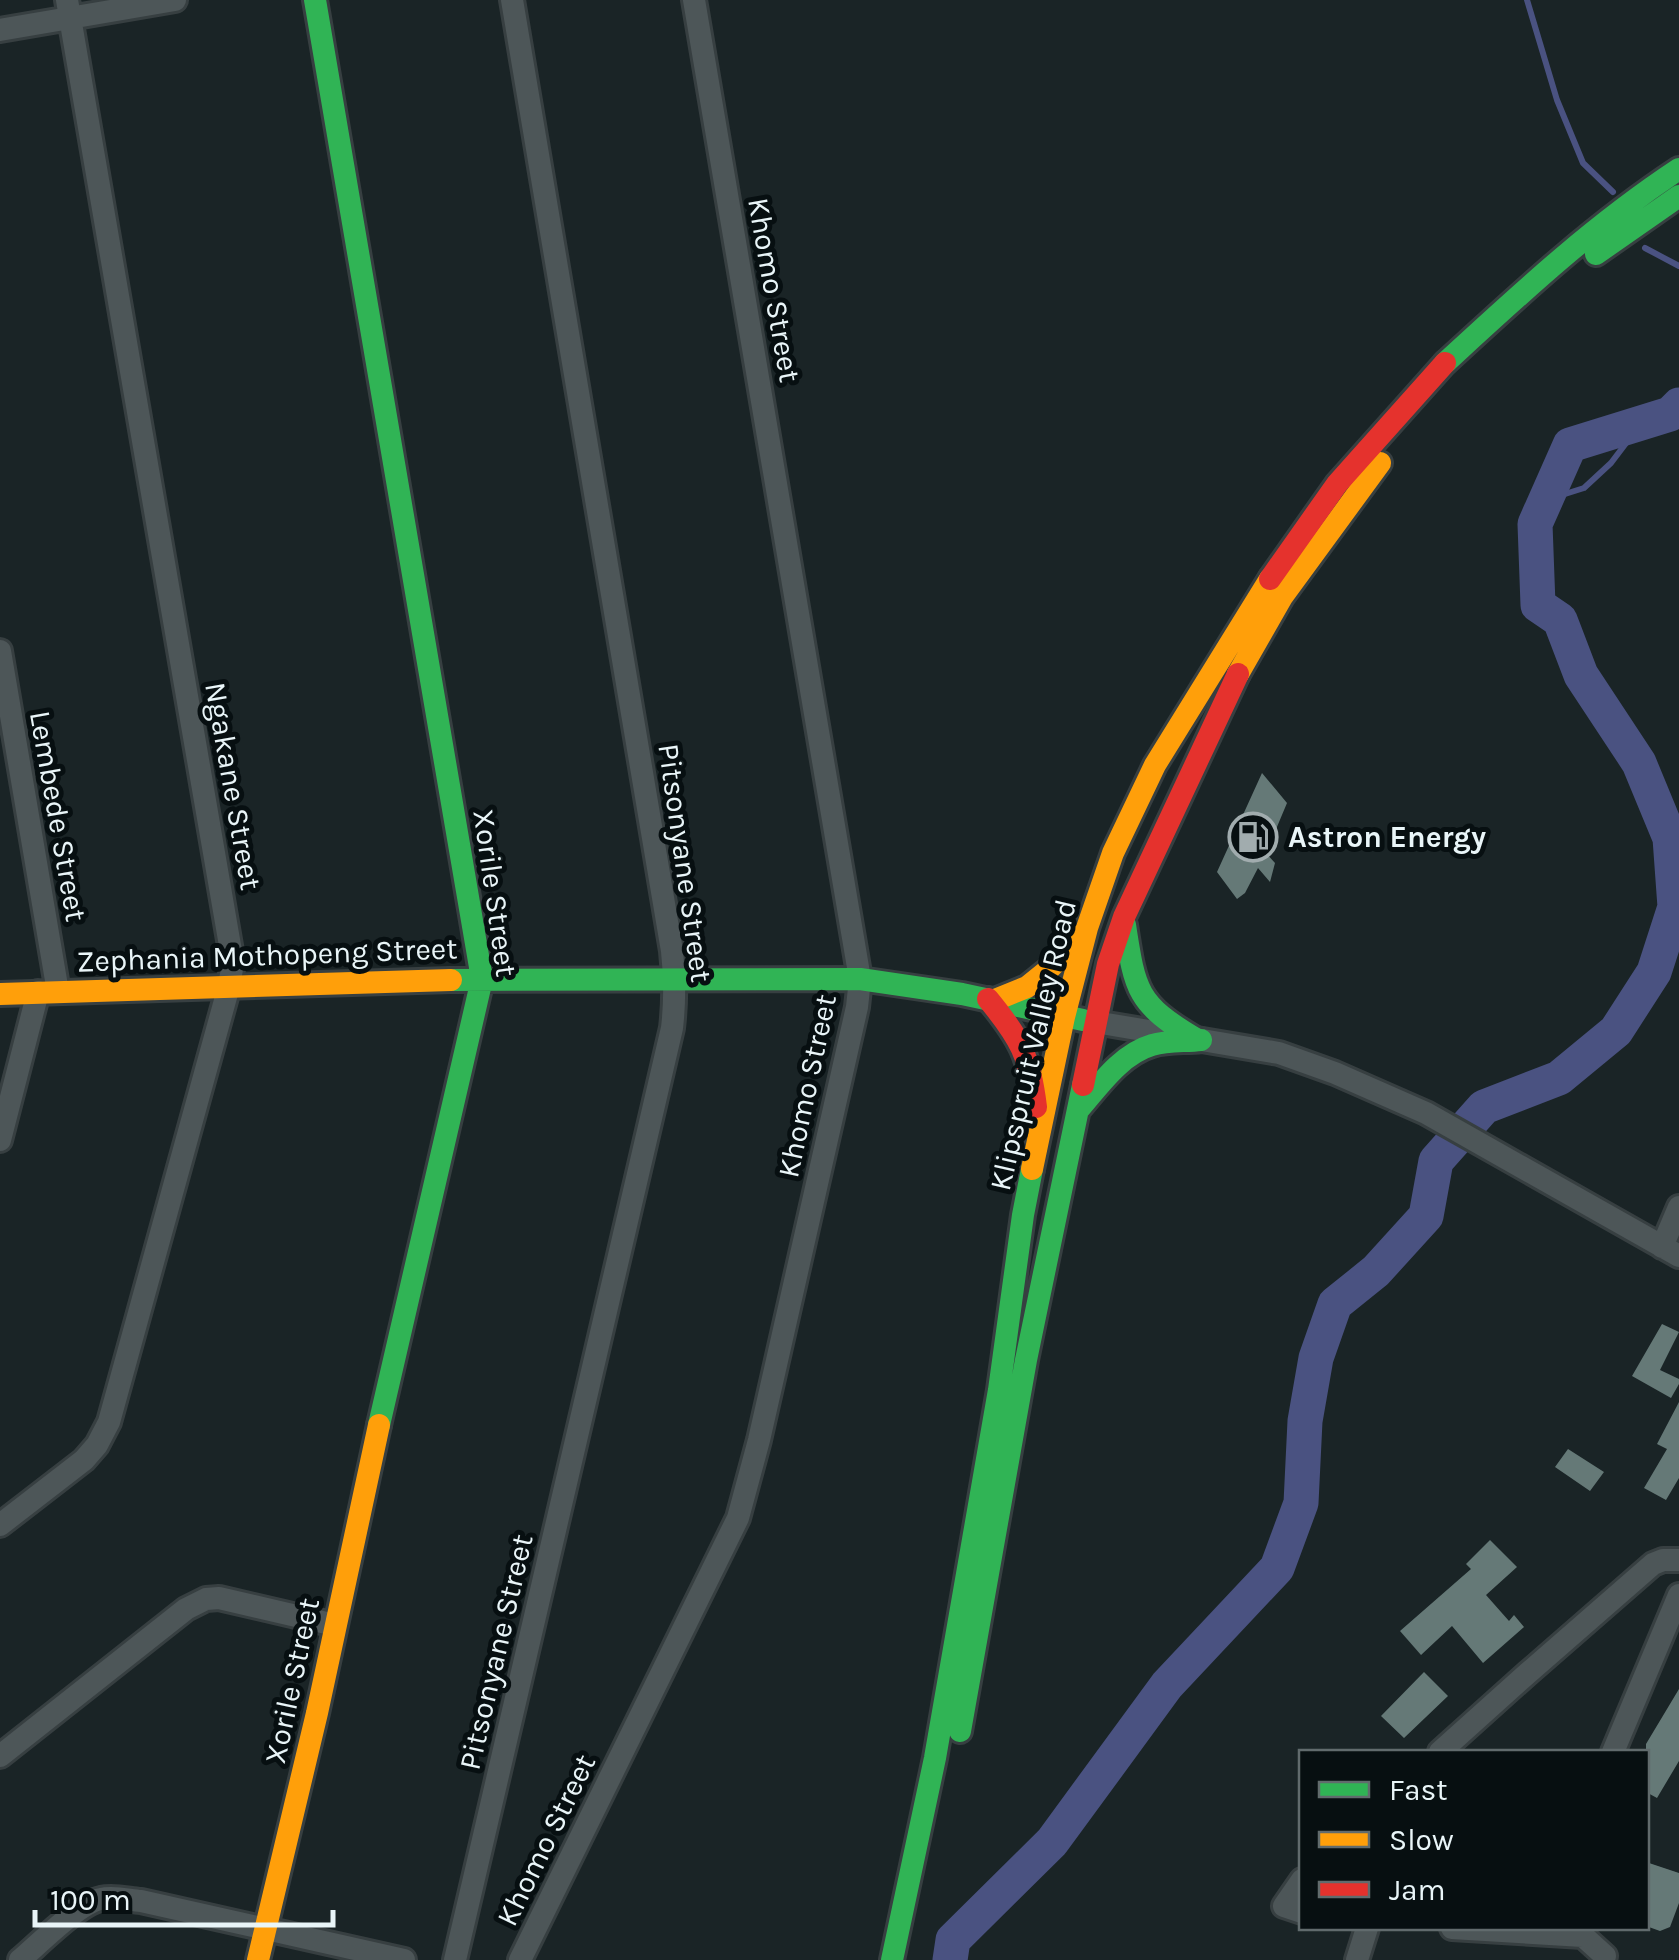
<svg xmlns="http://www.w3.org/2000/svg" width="1679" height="1960" viewBox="0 0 1679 1960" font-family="Karla,sans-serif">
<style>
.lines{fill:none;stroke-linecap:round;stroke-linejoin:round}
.stream{stroke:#4a5281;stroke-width:6}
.river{stroke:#4a5281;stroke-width:35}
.building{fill:#657977}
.street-casing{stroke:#373f41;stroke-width:28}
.fast-casing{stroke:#373f41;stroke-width:28}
.slow-casing{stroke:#373f41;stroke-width:28}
.jam-casing{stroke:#373f41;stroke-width:28}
.street{stroke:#4d5658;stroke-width:22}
.fast{stroke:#30b455;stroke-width:22}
.slow{stroke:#ff9f0a;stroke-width:22}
.jam{stroke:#e5322d;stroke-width:22}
.labels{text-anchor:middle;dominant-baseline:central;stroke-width:10;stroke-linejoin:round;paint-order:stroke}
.street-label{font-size:30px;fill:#e9f5f8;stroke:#070f11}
.poi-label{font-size:30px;font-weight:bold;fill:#e9f5f8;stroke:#070f11;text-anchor:start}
</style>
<rect width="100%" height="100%" fill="#1a2426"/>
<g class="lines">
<!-- stream -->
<path class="stream" d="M1527,0L1557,100L1583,163L1613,192
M1645,248L1679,266
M1546,500L1584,488L1611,463L1642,422"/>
<!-- river -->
<path class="river" d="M950,1960L953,1940L1052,1842L1167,1685L1277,1568L1301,1503L1305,1421L1316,1358L1335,1304L1376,1271L1426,1216L1436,1161L1484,1107L1559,1078L1616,1031L1654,972L1675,907L1670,838L1639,763L1581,675L1560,620L1538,605L1535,524L1570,445L1670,414L1679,405"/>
</g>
<!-- building -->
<path class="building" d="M1262,773L1287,803L1266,853L1275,863L1270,882L1258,868L1245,893L1237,899L1217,872Z
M1662,1324L1679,1332L1660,1370L1679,1379V1384L1671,1398L1632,1376Z
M1679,1402V1478L1666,1500L1644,1488L1667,1449L1657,1444Z
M1568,1449L1604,1472L1590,1491L1555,1467Z
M1490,1540L1517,1567L1486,1595L1509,1621L1514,1615L1524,1627L1483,1663L1452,1626L1421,1655L1400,1631L1471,1569L1466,1564Z
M1424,1672L1448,1696L1404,1738L1381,1716Z
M1679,1689V1761L1657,1798L1646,1792V1744Z
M1646,1862L1679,1873V1903L1670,1927L1660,1931L1646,1926Z"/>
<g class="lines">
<!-- street casing -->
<g class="street-casing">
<path id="street" d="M0,30L175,0
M0,651L58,992
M1095,1022L1279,1053L1335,1073L1426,1113L1679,1256
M0,1140L38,992
M1662,1247L1679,1207
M0,1525L84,1460L97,1445L109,1422L229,986L233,963L67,0
M1440,1752L1528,1673L1653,1564L1663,1560H1679
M1613,1752L1679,1595
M0,1756L186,1609L206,1599L219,1598L335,1625
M1302,1880L1284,1906L1302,1912
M1452,1928L1583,1936L1605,1956
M20,1960C39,1944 79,1903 101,1899C114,1896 128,1900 141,1901L404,1960
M455,1960L672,1028C675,1002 675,978 672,951L512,0
M520,1960L738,1518L759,1440L857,1007L860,979L694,0
M1357,1960L1367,1928"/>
</g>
<!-- fast casing -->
<g class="fast-casing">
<path id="fast" d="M315,0L482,979L379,1425
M1596,254L1679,196
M1445,363C1520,294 1594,225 1679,169
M1125,925C1135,991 1137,1004 1196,1039
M451,980L860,979L962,994L1083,1020
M1079,1109C1099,1086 1121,1054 1152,1045C1168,1040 1185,1042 1201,1040
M960,1731L1026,1360L1083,1085
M892,1960L935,1758L999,1390L1023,1215L1032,1169"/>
</g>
<!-- slow casing -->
<g class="slow-casing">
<path id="slow" d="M1238,674L1282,597L1380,463
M0,994L451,980
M995,1000L1027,987L1048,970L1083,934
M1032,1169L1064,1017L1087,928L1113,853L1155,765L1270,579
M258,1960L317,1713L379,1425"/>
</g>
<!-- jam casing -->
<g class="jam-casing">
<path id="jam" d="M1270,579L1337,484L1445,363
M988,999C1020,1038 1030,1056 1036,1107
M1083,1085L1108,964L1124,917L1238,674"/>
</g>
<!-- street -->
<use href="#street" class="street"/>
<!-- fast -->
<use href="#fast" class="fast"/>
<!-- slow -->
<use href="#slow" class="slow"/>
<!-- jam -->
<use href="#jam" class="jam"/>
</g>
<!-- icons -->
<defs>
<g id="fuel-ring" transform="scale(2.5)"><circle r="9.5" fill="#070f11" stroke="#a1acae" stroke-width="1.5"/><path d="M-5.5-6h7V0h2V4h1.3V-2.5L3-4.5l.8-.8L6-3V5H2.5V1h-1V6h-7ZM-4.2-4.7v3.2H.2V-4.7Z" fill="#a1acae"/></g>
</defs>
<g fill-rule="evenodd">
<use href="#fuel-ring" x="1253" y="837"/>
</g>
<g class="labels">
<!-- street labels -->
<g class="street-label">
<text transform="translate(774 290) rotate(80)">Khomo Street</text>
<text transform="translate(233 786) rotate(80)">Ngakane Street</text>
<text transform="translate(58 816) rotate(80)">Lembede Street</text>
<text transform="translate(685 863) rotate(82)">Pitsonyane Street</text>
<text transform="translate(495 893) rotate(82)">Xorile Street</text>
<text transform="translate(267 955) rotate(-2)">Zephania Mothopeng Street</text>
<text transform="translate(1033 1045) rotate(-77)">Klipspruit Valley Road</text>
<text transform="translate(807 1086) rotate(-78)">Khomo Street</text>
<text transform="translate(496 1652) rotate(-77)">Pitsonyane Street</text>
<text transform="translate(292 1681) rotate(-78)">Xorile Street</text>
<text transform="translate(546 1840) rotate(-64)">Khomo Street</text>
</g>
<!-- poi labels -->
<g class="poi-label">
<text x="1288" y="837">Astron Energy</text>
</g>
</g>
<!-- legend -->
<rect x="1299" y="1750" width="350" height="180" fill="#070f11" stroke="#616b6d" stroke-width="2.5"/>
<rect x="1319" y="1782" width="50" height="15" fill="#30b455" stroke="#616b6d" stroke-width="2.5"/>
<text x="1389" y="1800" font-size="30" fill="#e9f5f8">Fast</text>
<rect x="1319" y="1832" width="50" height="15" fill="#ff9f0a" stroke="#616b6d" stroke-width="2.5"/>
<text x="1389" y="1850" font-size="30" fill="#e9f5f8">Slow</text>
<rect x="1319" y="1882" width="50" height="15" fill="#e5322d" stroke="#616b6d" stroke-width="2.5"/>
<text x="1389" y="1900" font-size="30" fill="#e9f5f8">Jam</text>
<!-- scale -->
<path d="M35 1910v15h298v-15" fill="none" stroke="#e9f5f8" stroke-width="5"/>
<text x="50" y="1910" font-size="30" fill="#e9f5f8" stroke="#070f11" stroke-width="8" paint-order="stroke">100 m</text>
</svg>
